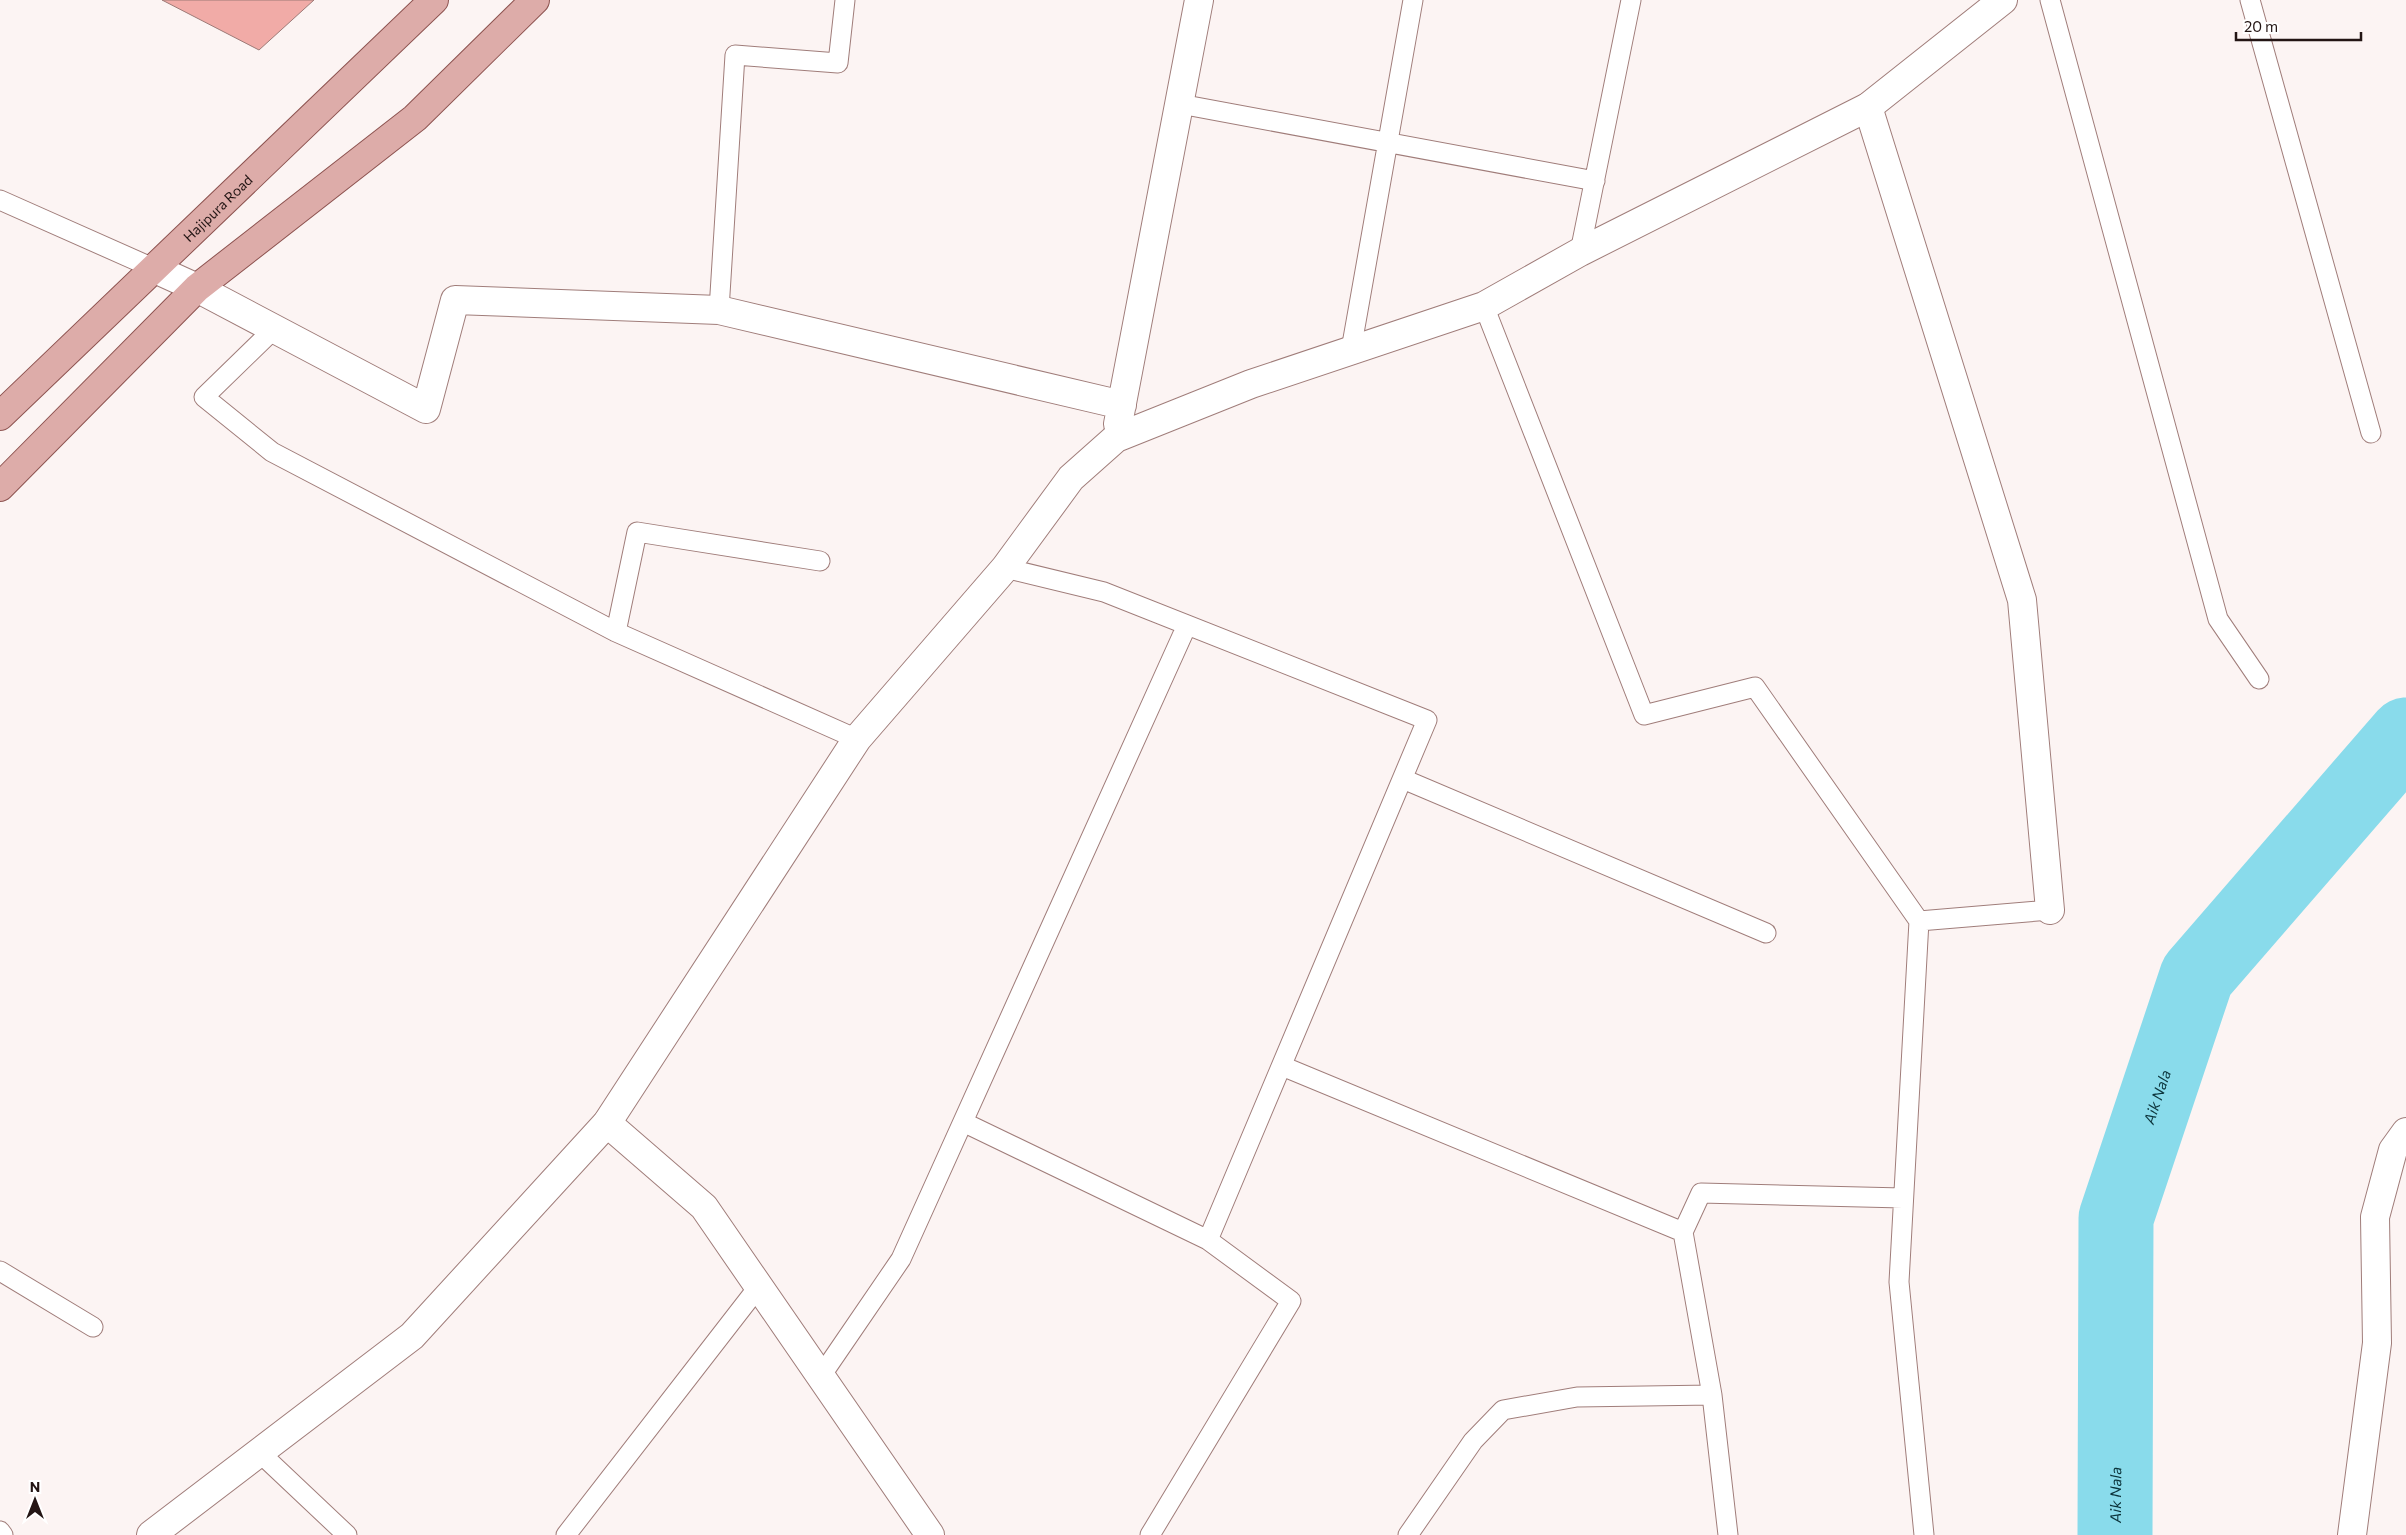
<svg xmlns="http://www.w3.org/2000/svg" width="2406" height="1535" viewBox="0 0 2406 1535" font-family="Commissioner,sans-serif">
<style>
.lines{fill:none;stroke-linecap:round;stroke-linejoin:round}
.river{stroke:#89dbeb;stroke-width:75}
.building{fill:#f1aba7;stroke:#9d7a77}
.service-casing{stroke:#a07d7a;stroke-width:21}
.minor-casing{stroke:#a07d7a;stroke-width:30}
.tertiary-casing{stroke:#a07d7a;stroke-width:30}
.primary-casing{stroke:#8d5350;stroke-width:30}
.service{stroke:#fff;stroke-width:19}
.minor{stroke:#fff;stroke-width:28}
.tertiary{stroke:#fff;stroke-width:28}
.primary{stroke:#ddaca9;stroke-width:28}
.labels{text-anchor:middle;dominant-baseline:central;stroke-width:4;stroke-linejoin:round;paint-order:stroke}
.street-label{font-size:14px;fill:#231514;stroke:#fff}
.water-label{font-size:15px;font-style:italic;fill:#0c343b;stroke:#fff}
</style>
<rect width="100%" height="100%" fill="#fcf4f3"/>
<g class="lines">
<!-- river -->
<path class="river" id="s1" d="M2115,1535L2116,1218L2197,976L2406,735"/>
</g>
<!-- building -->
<path class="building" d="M162,0H314L259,50Z"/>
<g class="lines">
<!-- service casing -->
<g class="service-casing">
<path id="service" d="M2050,0L2218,619L2259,679
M2250,0L2371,433
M1180,104L1595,181
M0,200L153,268
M1580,252L1631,0
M1484,306L1644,715L1755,687L1919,921L1899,1282L1924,1535
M719,310L735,55L838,63L845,0
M274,329L204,397L272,452L616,632L857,739
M1351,350L1413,0
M1005,568L1104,592L1427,720L1208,1240L1291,1301L1150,1535
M616,632L637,532L820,561
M1403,779L1766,933
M1919,921L2050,910
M1282,1066L1683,1232L1701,1193L1903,1198
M963,1122L1208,1240
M1683,1232L1712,1395L1728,1535
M0,1271L93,1327
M821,1376L901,1259L1187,625
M259,1452L347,1535
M0,1531L3,1535
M566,1535L759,1286
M1408,1535L1473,1441L1503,1410L1577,1397L1712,1395"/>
</g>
<!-- minor casing -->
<g class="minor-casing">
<path id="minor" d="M1868,107L2022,600L2050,910
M153,268L197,288L426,409L455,300L719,310L1122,405
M1118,424L1199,0
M607,1123L704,1207L930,1535
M2352,1535L2377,1343L2375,1217L2393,1150L2406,1132"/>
</g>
<!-- tertiary casing -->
<g class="tertiary-casing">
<path id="tertiary" d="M151,1535L412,1336L607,1123L857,739L1005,568L1071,478L1116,438L1251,384L1484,306L1580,252L1868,107L2003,0"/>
</g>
<!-- primary casing -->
<g class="primary-casing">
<g id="primary">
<path id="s2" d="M0,416L434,0"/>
<path d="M0,487L197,288L415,118L535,0"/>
</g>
</g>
<!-- service -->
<use href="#service" class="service"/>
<!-- minor -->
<use href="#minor" class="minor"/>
<!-- tertiary -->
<use href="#tertiary" class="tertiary"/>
<!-- primary -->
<use href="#primary" class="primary"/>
</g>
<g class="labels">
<!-- street labels -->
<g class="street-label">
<text stroke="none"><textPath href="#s2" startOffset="301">Hajipura Road</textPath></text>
</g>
<!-- water labels -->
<g class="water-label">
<text stroke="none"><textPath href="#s1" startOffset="445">Aik Nala</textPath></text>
<text stroke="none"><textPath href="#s1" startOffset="40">Aik Nala</textPath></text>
</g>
</g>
<!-- north arrow -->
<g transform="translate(35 1500)" stroke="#ffffff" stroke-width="4" paint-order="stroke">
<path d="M0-4L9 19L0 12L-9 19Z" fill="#231514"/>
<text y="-8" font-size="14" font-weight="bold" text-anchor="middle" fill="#231514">N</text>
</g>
<!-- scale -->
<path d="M2236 32v8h125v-8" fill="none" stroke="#231514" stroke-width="2.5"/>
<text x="2244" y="32" font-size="15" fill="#231514" stroke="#ffffff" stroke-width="4" paint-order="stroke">20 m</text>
</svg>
